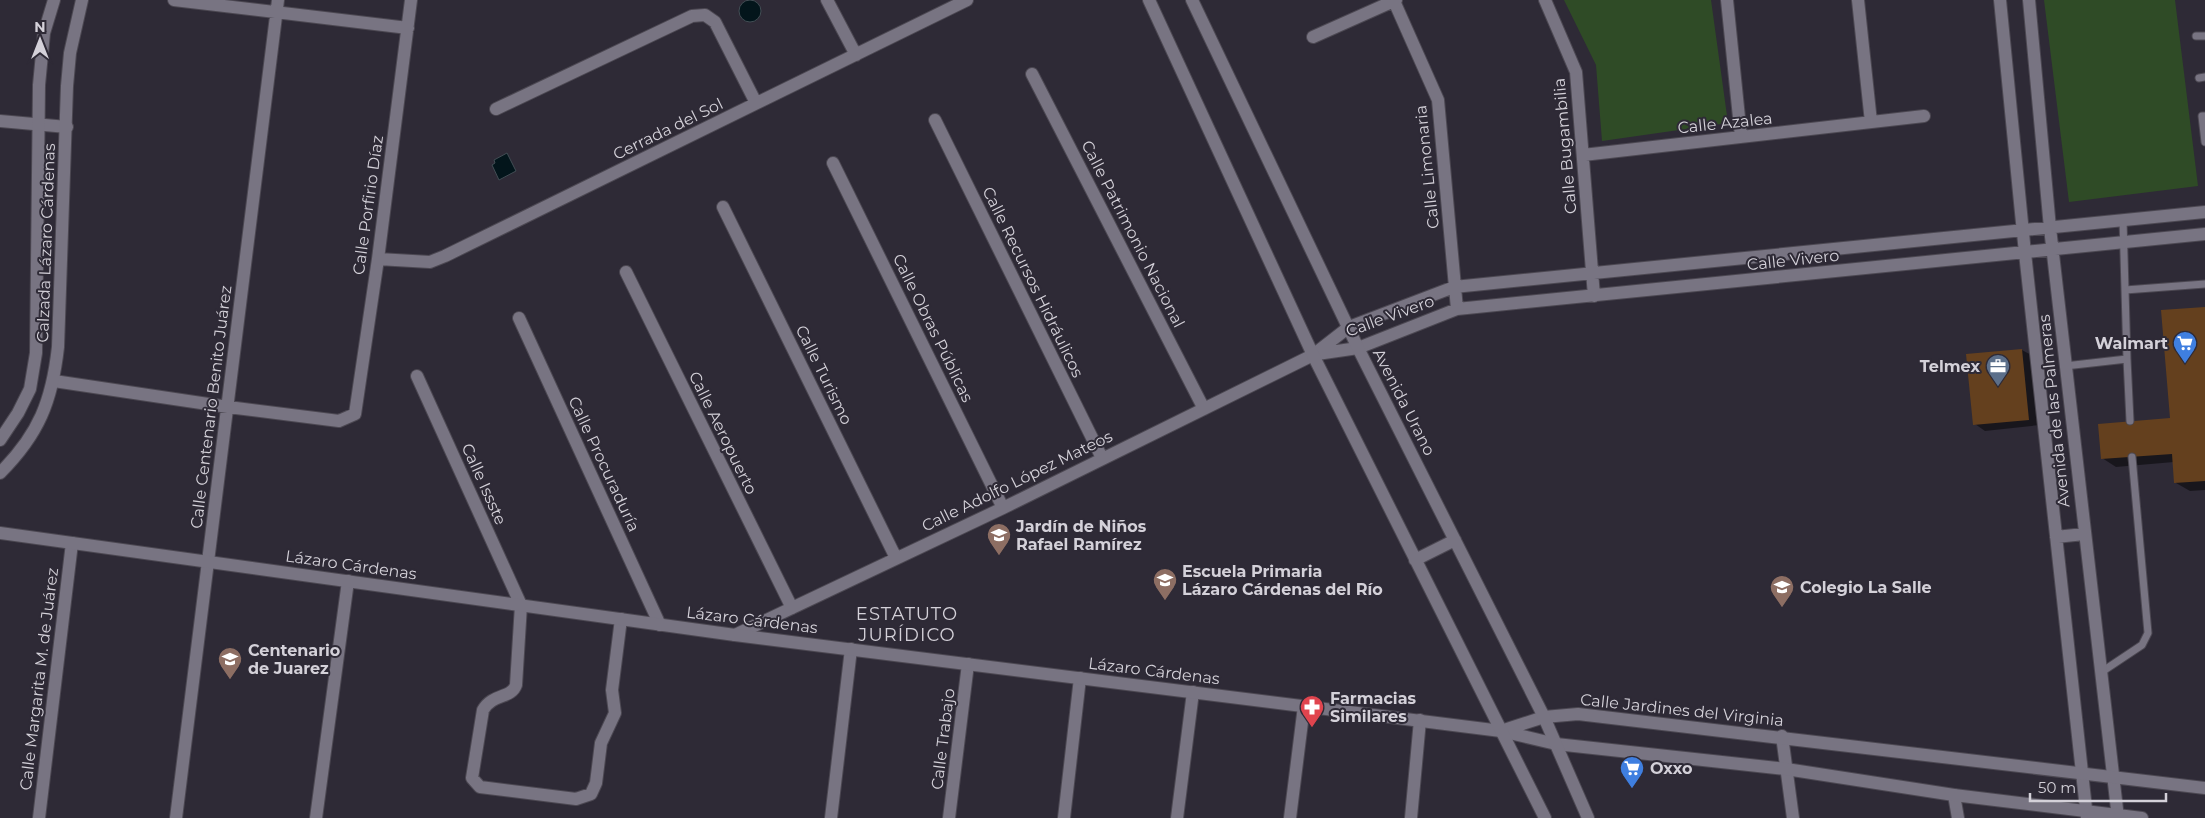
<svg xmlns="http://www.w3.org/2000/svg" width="2205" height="818" viewBox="0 0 2205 818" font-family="Montserrat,sans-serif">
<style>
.green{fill:#2f4b26}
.water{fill:#03151b;stroke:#424d54}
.shadow{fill:#0007}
.building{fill:#64401e}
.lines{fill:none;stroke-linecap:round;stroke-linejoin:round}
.service-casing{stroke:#4c4852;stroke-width:9}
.minor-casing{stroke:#4c4852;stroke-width:14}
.tertiary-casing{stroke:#4c4852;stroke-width:14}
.secondary-casing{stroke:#4c4852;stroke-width:14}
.service{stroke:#787482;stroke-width:7}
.minor{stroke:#787482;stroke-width:12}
.tertiary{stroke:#787482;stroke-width:12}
.secondary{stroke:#787482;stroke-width:12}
.labels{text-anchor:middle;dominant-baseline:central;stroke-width:4;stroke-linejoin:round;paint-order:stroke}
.street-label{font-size:16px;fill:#d4d1d9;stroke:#2e2a36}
.poi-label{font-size:16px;font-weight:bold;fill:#d4d1d9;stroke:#2e2a36;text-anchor:start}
.neighbourhood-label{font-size:18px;letter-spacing:1px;fill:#d4d1d9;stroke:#2e2a36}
</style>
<rect width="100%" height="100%" fill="#2e2a36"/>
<!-- green -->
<path class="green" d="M1564,0H1711L1728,123L1602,141L1596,65Z
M2044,0H2175L2198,186L2069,202Z"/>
<!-- water -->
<path class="water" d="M739 11a11 11 0 1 1 22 0a11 11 0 1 1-22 0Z
M507,153L516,171L499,180L492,165L495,163L494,160Z"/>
<!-- shadow -->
<path class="shadow" d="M2205,308V490L2190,491L2176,483L2174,462L2116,467L2102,458L2171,419Z
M2022,350L2033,356L2040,425L1985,431L1975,424L1968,355Z"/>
<!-- building -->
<path class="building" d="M2205,307V481L2174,483L2172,454L2101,459L2098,424L2170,418L2161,310Z
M2022,349L2029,420L1973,425L1966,354Z"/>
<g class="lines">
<!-- service casing -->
<g class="service-casing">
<path id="service" d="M2196,36H2205
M2199,78L2205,77
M2205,116H2202L2205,142
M2123,220L2127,359
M2125,290L2205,284
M2065,366L2127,359L2130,421
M2100,673L2142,645L2148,633L2132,457"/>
</g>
<!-- minor casing -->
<g class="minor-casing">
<path id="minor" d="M174,0L408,28
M827,0L856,55
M1545,0L1576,72L1594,296
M1727,0L1741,137
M1858,0L1871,122
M2000,0L2025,253L2087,818
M2029,0L2050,228L2118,818
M1394,1L1438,100L1457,309
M1313,37L1396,0
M1032,74L1204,409
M496,109L692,16L705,15L715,22L756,103
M935,120L1102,458
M0,121L67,127
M1583,155L1924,116
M833,163L1003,508
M723,207L896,558
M378,259L430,262L445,256L967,0
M626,272L792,608
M519,318L660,625
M1317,354L1358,348L1457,309L2205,234
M417,376L521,605L516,685C511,699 493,693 483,710L472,778L480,787L576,799L591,794L596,783L601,743L615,713L612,690L621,619
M54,381L228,407L339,421L355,414L378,259L411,0
M2056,537L2084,534
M735,635L1003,508L1313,355L1349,327L1454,287L2205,212
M1782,736L1793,818
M1954,795L1958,818
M39,818L72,543
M176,818L278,0
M316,818L348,581
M831,818L851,649
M949,818L968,664
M1064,818L1080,678
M1177,818L1193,692
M1290,818L1304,706
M1411,818L1420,720"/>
</g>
<!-- tertiary casing -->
<g class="tertiary-casing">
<path id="tertiary" d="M0,440L18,413L30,389L36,353L39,85L44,33L54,0
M0,473C39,434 52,401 58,347L67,86L70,53L82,0
M0,533L735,635L1501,731L1556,744L1786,769L1954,795L2142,818
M1501,731L1544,717L1578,714L2205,788"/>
</g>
<!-- secondary casing -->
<g class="secondary-casing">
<path id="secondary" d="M1149,0L1313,355L1545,818
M1192,0L1358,348L1544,717L1588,818
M1415,560L1455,540"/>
</g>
<!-- service -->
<use href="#service" class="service"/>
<!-- minor -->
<use href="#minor" class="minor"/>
<!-- tertiary -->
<use href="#tertiary" class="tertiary"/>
<!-- secondary -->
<use href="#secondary" class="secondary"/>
</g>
<!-- icons -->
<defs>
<g id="supermarket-pin" transform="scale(1.25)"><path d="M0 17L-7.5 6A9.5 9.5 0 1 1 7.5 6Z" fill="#3f7fe0" stroke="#2e2a36"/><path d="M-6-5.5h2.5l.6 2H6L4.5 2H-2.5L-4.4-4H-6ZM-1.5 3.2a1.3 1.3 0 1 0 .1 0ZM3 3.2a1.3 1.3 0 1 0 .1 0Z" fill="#fff"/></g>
<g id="office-pin" transform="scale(1.25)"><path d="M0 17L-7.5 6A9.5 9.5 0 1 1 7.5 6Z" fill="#5c6f8a" stroke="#2e2a36"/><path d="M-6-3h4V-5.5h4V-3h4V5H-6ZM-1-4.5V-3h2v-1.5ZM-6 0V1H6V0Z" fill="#fff"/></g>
<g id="school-pin" transform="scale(1.25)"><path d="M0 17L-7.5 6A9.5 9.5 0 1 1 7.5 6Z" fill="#8d6e63" stroke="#2e2a36"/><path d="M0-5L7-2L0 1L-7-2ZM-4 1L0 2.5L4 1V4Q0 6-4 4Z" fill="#fff"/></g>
<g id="university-pin" transform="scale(1.25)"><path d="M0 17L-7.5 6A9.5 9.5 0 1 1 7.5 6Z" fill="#8d6e63" stroke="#2e2a36"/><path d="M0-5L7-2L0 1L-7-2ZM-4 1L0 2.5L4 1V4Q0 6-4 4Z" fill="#fff"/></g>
<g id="pharmacy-pin" transform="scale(1.25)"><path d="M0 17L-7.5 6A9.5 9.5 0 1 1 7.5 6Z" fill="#e0444e" stroke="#2e2a36"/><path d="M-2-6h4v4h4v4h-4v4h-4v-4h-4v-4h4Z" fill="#fff"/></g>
</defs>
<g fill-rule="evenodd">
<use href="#supermarket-pin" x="2185" y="343"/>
<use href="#office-pin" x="1998" y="366"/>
<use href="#school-pin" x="999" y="535"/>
<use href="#school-pin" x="1165" y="580"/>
<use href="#university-pin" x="1782" y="587"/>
<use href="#school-pin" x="230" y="659"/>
<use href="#pharmacy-pin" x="1312" y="707"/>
<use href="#supermarket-pin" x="1632" y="768"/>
</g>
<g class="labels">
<!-- street labels -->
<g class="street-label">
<text transform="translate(1725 123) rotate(-6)">Calle Azalea</text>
<text transform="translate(668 129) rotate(-26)">Cerrada del Sol</text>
<text transform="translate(1565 146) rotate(-95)">Calle Bugambilia</text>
<text transform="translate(1427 167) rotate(-96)">Calle Limonaria</text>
<text transform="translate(368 205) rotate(-82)">Calle Porfirio Díaz</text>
<text transform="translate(1133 234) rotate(63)">Calle Patrimonio Nacional</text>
<text transform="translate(46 243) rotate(-88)">Calzada Lázaro Cárdenas</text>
<text transform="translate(1793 260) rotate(-6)">Calle Vivero</text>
<text transform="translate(1033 282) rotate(64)">Calle Recursos Hidráulicos</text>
<text transform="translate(1390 316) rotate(-20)">Calle Vivero</text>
<text transform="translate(933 328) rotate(64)">Calle Obras Públicas</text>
<text transform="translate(824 375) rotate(64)">Calle Turismo</text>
<text transform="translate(1404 402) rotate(63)">Avenida Urano</text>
<text transform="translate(211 407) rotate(-83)">Calle Centenario Benito Juárez</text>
<text transform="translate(2054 411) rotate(-96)">Avenida de las Palmeras</text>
<text transform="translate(723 433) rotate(64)">Calle Aeropuerto</text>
<text transform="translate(604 464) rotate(65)">Calle Procuraduría</text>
<text transform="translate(1017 481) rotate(-26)">Calle Adolfo López Mateos</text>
<text transform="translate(484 484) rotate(66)">Calle Issste</text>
<text transform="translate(351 565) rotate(8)">Lázaro Cárdenas</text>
<text transform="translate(752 620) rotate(7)">Lázaro Cárdenas</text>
<text transform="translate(1154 671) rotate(7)">Lázaro Cárdenas</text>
<text transform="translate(39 679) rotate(-83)">Calle Margarita M. de Juárez</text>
<text transform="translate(1682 710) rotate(6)">Calle Jardines del Virginia</text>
<text transform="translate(943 739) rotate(-83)">Calle Trabajo</text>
</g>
<!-- poi labels -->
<g class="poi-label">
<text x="2168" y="343" text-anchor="end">Walmart</text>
<text x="1980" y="366" text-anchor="end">Telmex</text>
<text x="1016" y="526">Jardín de Niños<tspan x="1016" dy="18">Rafael Ramírez</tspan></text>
<text x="1182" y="571">Escuela Primaria<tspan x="1182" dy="18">Lázaro Cárdenas del Río</tspan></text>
<text x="1800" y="587">Colegio La Salle</text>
<text x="248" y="650">Centenario<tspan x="248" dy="18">de Juarez</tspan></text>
<text x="1330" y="698">Farmacias<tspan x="1330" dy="18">Similares</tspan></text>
<text x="1650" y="768">Oxxo</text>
</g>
<!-- neighbourhood labels -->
<g class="neighbourhood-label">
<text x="907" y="614">ESTATUTO<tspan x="907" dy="21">JURÍDICO</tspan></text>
</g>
</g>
<!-- north arrow -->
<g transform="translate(40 40)" stroke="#2e2a36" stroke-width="4" paint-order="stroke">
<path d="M0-4L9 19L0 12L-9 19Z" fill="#d4d1d9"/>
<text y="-8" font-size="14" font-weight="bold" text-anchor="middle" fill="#d4d1d9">N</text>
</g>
<!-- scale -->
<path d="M2030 793v8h136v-8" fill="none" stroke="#d4d1d9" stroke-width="2.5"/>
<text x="2038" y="793" font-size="15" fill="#d4d1d9" stroke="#2e2a36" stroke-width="4" paint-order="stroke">50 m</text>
</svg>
